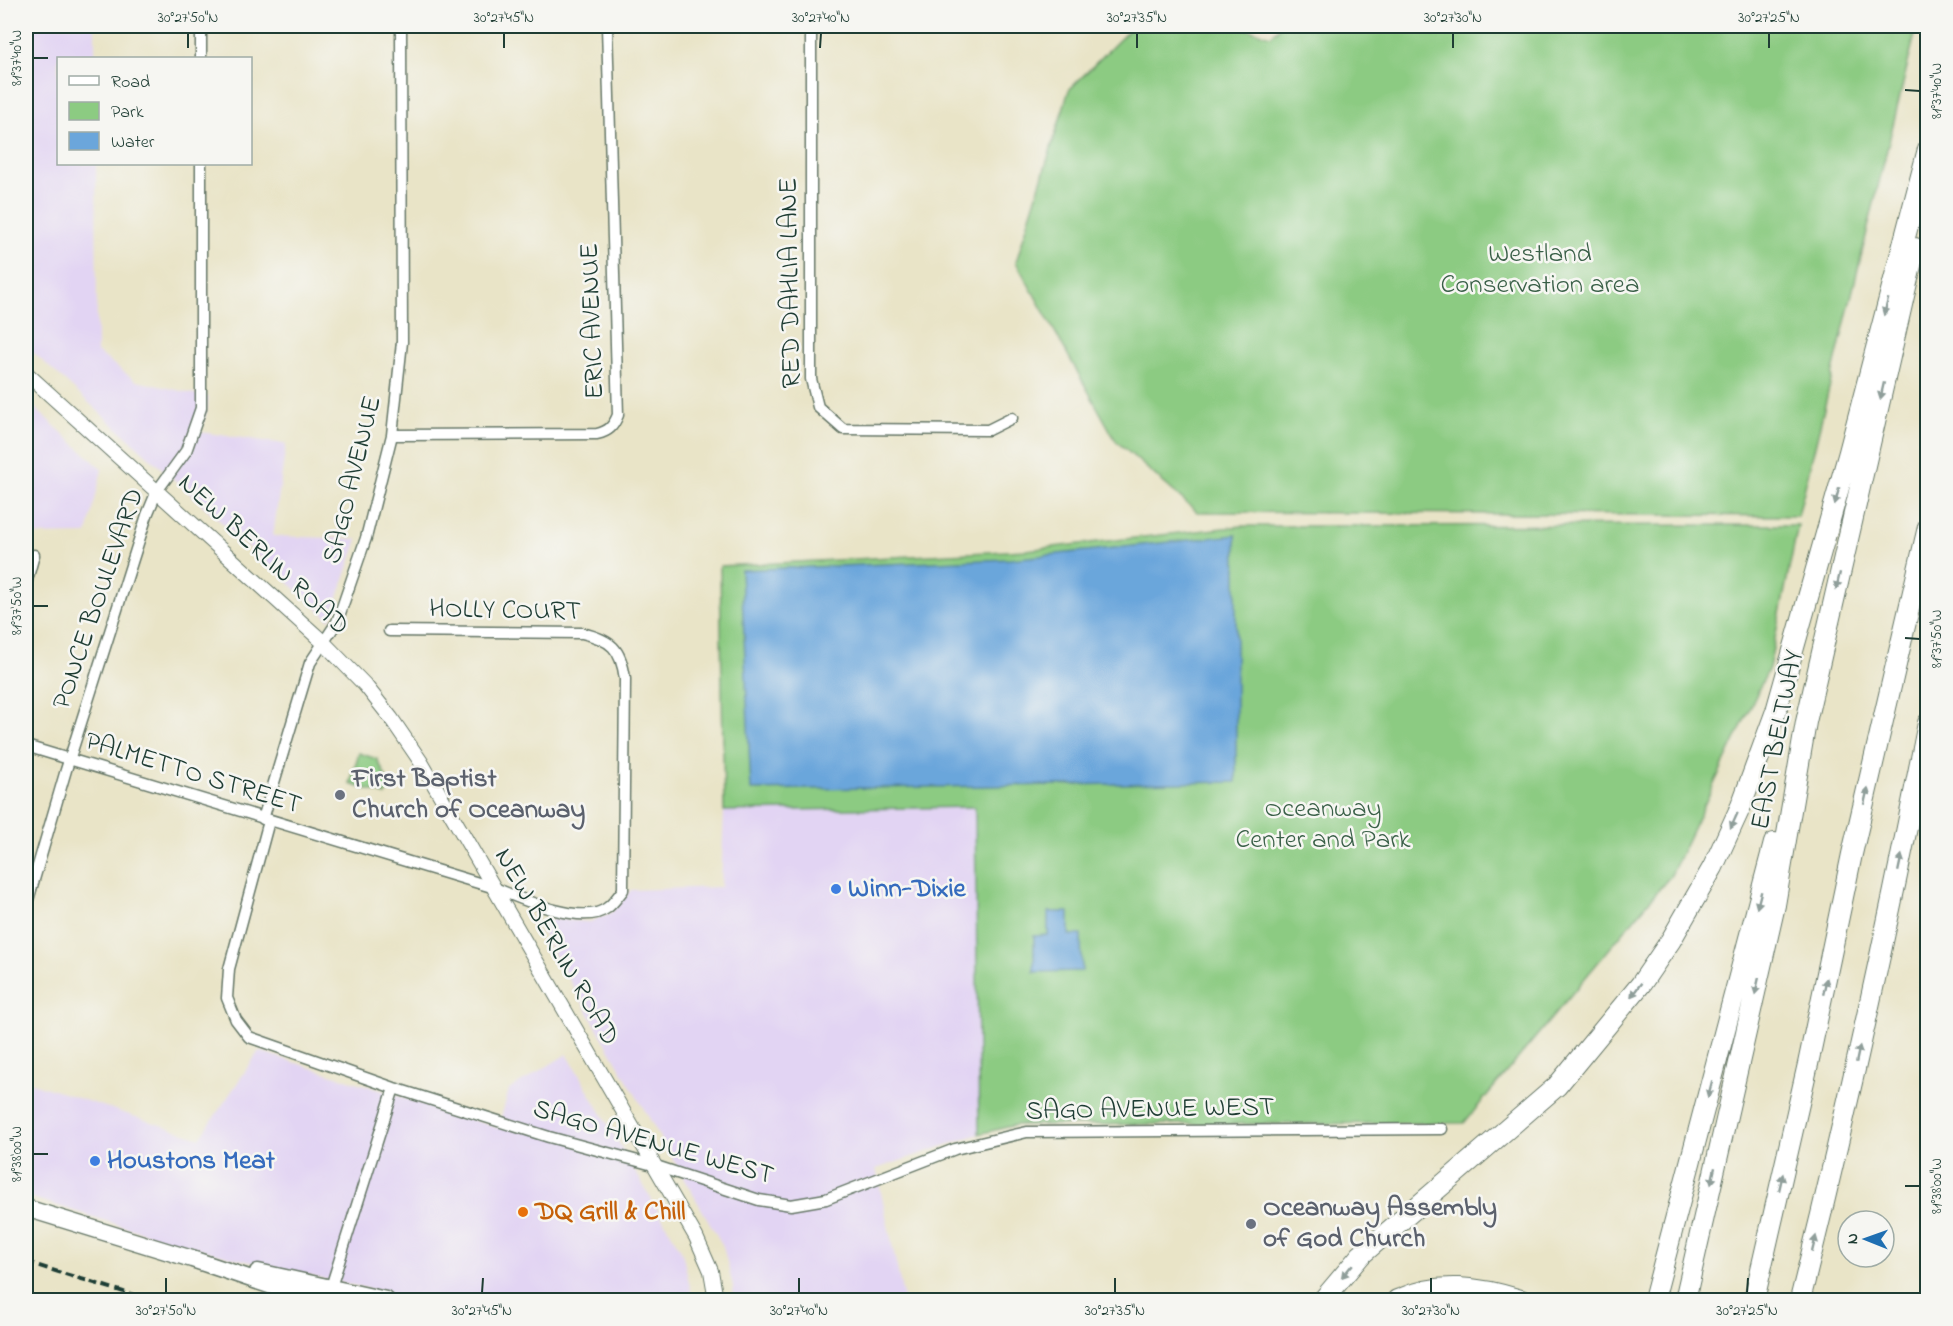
<svg xmlns="http://www.w3.org/2000/svg" width="1953" height="1326" viewBox="0 0 1953 1326" font-family="'Indie Flower',sans-serif">
<style>
.built{fill:#e2d4f3}
.green{fill:#8ccb82;stroke:#56845b;stroke-width:1.5}
.water{fill:#6ba6db;stroke:#457288;stroke-width:1.5}
.lines{fill:none;stroke-linecap:round;stroke-linejoin:round}
.minor-casing{stroke:#667767;stroke-width:13}
.tertiary-casing{stroke:#667767;stroke-width:16}
.primary-casing{stroke:#667767;stroke-width:19}
.motorway-casing{stroke:#667767;stroke-width:22}
.minor{stroke:#fff;stroke-width:10}
.tertiary{stroke:#fff;stroke-width:14}
.primary{stroke:#fff;stroke-width:16}
.motorway{stroke:#fff;stroke-width:20}
.rail{stroke:#1f3d34;stroke-width:4;stroke-dasharray:9 4.5;stroke-linecap:butt}
.oneway{fill:#8f9e9a}
.ticks{fill:none;stroke:#1f3d34;stroke-width:2}
.worship-dot{fill:#6b7280;stroke:#f6f6f2;stroke-width:2}
.shop-dot{fill:#3f7fe0;stroke:#f6f6f2;stroke-width:2}
.food-dot{fill:#e8710a;stroke:#f6f6f2;stroke-width:2}
.labels{text-anchor:middle;dominant-baseline:central;stroke-width:5;stroke-linejoin:round;paint-order:stroke}
.park-label{font-size:27px;fill:#3a6048;stroke:#f6f6f2}
.street-label{font-size:27px;fill:#1f3d34;stroke:#f6f6f2}
.worship-label{font-size:27px;font-weight:bold;fill:#5b616d;stroke:#f6f6f2;text-anchor:start}
.shop-label{font-size:27px;font-weight:bold;fill:#366cbe;stroke:#f6f6f2;text-anchor:start}
.food-label{font-size:27px;font-weight:bold;fill:#c56008;stroke:#f6f6f2;text-anchor:start}
.neatline{fill:none;stroke:#1f3d34;stroke-width:2}
.ticks-label{font-size:15px;text-anchor:middle;fill:#1f3d34}
</style>
<rect width="100%" height="100%" fill="#f6f6f2"/>
<filter id="ink" filterUnits="userSpaceOnUse"><feTurbulence type="fractalNoise" baseFrequency=".0167" numOctaves="2"/><feDisplacementMap in="SourceGraphic" scale="12" xChannelSelector="R" yChannelSelector="G"/><feConvolveMatrix kernelMatrix="1 2 1 2 8 2 1 2 1" color-interpolation-filters="sRGB"/></filter>
<filter id="wash" filterUnits="userSpaceOnUse"><feTurbulence type="fractalNoise" baseFrequency=".008" numOctaves="4" result="noise"/><feDisplacementMap in="SourceGraphic" scale="24" xChannelSelector="R" yChannelSelector="G"/><feGaussianBlur stdDeviation="1.35" result="paint"/><feColorMatrix in="noise" values="0 0 0 0 0 0 0 0 0 0 0 0 0 0 0 0 0 1.4 0 .05"/><feComposite in="paint" operator="in"/></filter>
<g filter="url(#wash)">
<rect width="100%" height="100%" fill="#e9e4c7"/>
<!-- built -->
<path class="built" d="M26,26H95V58H58V164H96L97,352L136,381L208,397L207,410L200,432L286,444L273,536L358,539L330,620L26,346Z
M26,400L102,469L87,534L26,535Z
M975,807L979,1134L876,1169L904,1300H734L733,1286L723,1246L540,929L553,919L590,922L612,912L631,890L721,887L724,811Z
M259,1051L498,1128L509,1090L567,1054L682,1252L693,1300H418L246,1261L170,1241L26,1196V1081L200,1138Z"/>
<!-- green -->
<path class="green" d="M1133,26H1237L1271,36L1280,26H1917L1798,516L1197,512L1116,441L1016,262L1069,90Z
M1798,525L1769,668L1671,875L1464,1123L1016,1125L979,1134L975,807L724,811L720,566L1026,550L1242,526Z
M359,753L377,759L389,783L386,795L350,784Z"/>
<!-- water -->
<path class="water" d="M1236,535V782L751,790L741,570L1011,559Z
M1048,912H1069V935H1081L1082,971L1034,972V936L1048,935Z"/>
</g>
<g filter="url(#ink)">
<g class="lines">
<!-- minor casing -->
<g class="minor-casing">
<path id="minor" d="M811,26V379L818,407L843,429L988,430L1012,418
M201,58V26
M392,435L597,434C609,431 613,427 618,415L607,26
M26,584L34,555
M26,746L495,888C519,898 583,927 607,908C613,904 618,896 623,890L625,679C621,648 611,640 582,633L389,631
M263,819L310,663L337,622L366,538L392,435L402,342L401,26
M269,821L229,969L227,998L236,1020L249,1037L394,1088L549,1137L653,1165L759,1200L791,1205L826,1199L955,1149L1027,1132L1442,1129
M26,907L66,770L147,515L157,491L186,451L201,408V164
M331,1287L394,1088"/>
</g>
<!-- tertiary casing -->
<g class="tertiary-casing">
<path id="tertiary" d="M26,373L323,642L365,685L391,718L421,762L696,1237L711,1271L716,1300"/>
</g>
<!-- primary casing -->
<g class="primary-casing">
<path id="primary" d="M26,1208L192,1259L314,1300
M258,1272L386,1300"/>
</g>
<!-- motorway casing -->
<g class="motorway-casing">
<path id="motorway" d="M1323,1300L1361,1255L1557,1086L1641,984L1671,940L1713,867L1741,806L1776,711L1849,452L1928,149
M1397,1300C1438,1281 1479,1287 1521,1300
M1654,1300L1774,843
M1685,1300L1775,905L1806,722L1915,248
M1754,1300L1808,1064L1852,854L1928,527
M1800,1300C1848,1109 1890,916 1928,723"/>
</g>
<!-- minor -->
<use href="#minor" class="minor"/>
<!-- tertiary -->
<use href="#tertiary" class="tertiary"/>
<!-- primary -->
<use href="#primary" class="primary"/>
<!-- motorway -->
<use href="#motorway" class="motorway"/>
<!-- rail -->
<path class="rail" d="M26,1262L150,1300"/>
</g>
<!-- one-way arrows -->
<defs><path id="oneway-solid" d="M-6-.8H1V-3.2L6.5 0L1 3.2V.8H-6Z" transform="scale(1.5)"/></defs>
<g class="oneway">
<use href="#oneway-solid" transform="translate(1886 307) rotate(105)"/>
<use href="#oneway-solid" transform="translate(1882 391) rotate(103)"/>
<use href="#oneway-solid" transform="translate(1837 496) rotate(105)"/>
<use href="#oneway-solid" transform="translate(1838 581) rotate(103)"/>
<use href="#oneway-solid" transform="translate(1866 796) rotate(-77)"/>
<use href="#oneway-solid" transform="translate(1734 821) rotate(114)"/>
<use href="#oneway-solid" transform="translate(1900 863) rotate(-78)"/>
<use href="#oneway-solid" transform="translate(1759 900) rotate(105)"/>
<use href="#oneway-solid" transform="translate(1757 986) rotate(103)"/>
<use href="#oneway-solid" transform="translate(1825 986) rotate(-78)"/>
<use href="#oneway-solid" transform="translate(1636 990) rotate(127)"/>
<use href="#oneway-solid" transform="translate(1858 1054) rotate(-78)"/>
<use href="#oneway-solid" transform="translate(1710 1089) rotate(105)"/>
<use href="#oneway-solid" transform="translate(1713 1176) rotate(103)"/>
<use href="#oneway-solid" transform="translate(1781 1182) rotate(-77)"/>
<use href="#oneway-solid" transform="translate(1814 1244) rotate(-76)"/>
<use href="#oneway-solid" transform="translate(1347 1271) rotate(130)"/>
</g>
</g>
<!-- ticks -->
<path class="ticks" d="M188,48V33M504,48V33M820,48L821,33M1137,48V33M1453,48V33M1769,48V33M33,58H48M1905,90L1920,91M33,606H48M1905,638L1920,639M33,1154H48M1905,1186H1920M166,1293V1278M482,1293L483,1278M799,1293V1278M1115,1293V1278M1431,1293V1278M1747,1293L1748,1278"/>
<!-- markers -->
<g class="worship-dot">
<circle cx="340" cy="795" r="6"/>
<circle cx="1251" cy="1224" r="6"/>
</g>
<g class="shop-dot">
<circle cx="836" cy="889" r="6"/>
<circle cx="95" cy="1161" r="6"/>
</g>
<circle class="food-dot" cx="523" cy="1212" r="6"/>
<g class="labels">
<!-- park labels -->
<g class="park-label">
<text x="1540" y="254">Westland<tspan x="1540" dy="31">Conservation area</tspan></text>
<text x="1323" y="809">Oceanway<tspan x="1323" dy="31">Center and Park</tspan></text>
</g>
<!-- street labels -->
<g class="street-label">
<text transform="translate(791 283) rotate(-91)">RED DAHLIA LANE</text>
<text transform="translate(593 321) rotate(-92)">ERIC AVENUE</text>
<text transform="translate(353 480) rotate(-76)">SAGO AVENUE</text>
<text transform="translate(263 555) rotate(43)">NEW BERLIN ROAD</text>
<text transform="translate(99 599) rotate(-71)">PONCE BOULEVARD</text>
<text transform="translate(505 611) rotate(1)">HOLLY COURT</text>
<text transform="translate(1778 740) rotate(-79)">EAST BELTWAY</text>
<text transform="translate(193 774) rotate(17)">PALMETTO STREET</text>
<text transform="translate(556 947) rotate(60)">NEW BERLIN ROAD</text>
<text transform="translate(1150 1110) rotate(-1)">SAGO AVENUE WEST</text>
<text transform="translate(653 1143) rotate(16)">SAGO AVENUE WEST</text>
</g>
<!-- worship labels -->
<g class="worship-label">
<text x="352" y="779">First Baptist<tspan x="352" dy="31">Church of Oceanway</tspan></text>
<text x="1263" y="1208">Oceanway Assembly<tspan x="1263" dy="31">of God Church</tspan></text>
</g>
<!-- shop labels -->
<g class="shop-label">
<text x="848" y="889">Winn-Dixie</text>
<text x="107" y="1161">Houstons Meat</text>
</g>
<!-- food labels -->
<g class="food-label">
<text x="535" y="1212">DQ Grill &amp; Chill</text>
</g>
</g>
<!-- margin -->
<rect width="1953" height="1326" fill="none" stroke="#f6f6f2" stroke-width="66"/>
<!-- legend -->
<rect x="57" y="57" width="195" height="108" fill="#f6f6f2" stroke="#a0aca6" stroke-width="1.5"/>
<rect x="69" y="76" width="30" height="9" fill="#ffffff" stroke="#a0aca6" stroke-width="1.5"/>
<text x="111" y="87" font-size="18" fill="#1f3d34">Road</text>
<rect x="69" y="102" width="30" height="18" fill="#8ccb82" stroke="#a0aca6" stroke-width="1.5"/>
<text x="111" y="117" font-size="18" fill="#1f3d34">Park</text>
<rect x="69" y="132" width="30" height="18" fill="#6ba6db" stroke="#a0aca6" stroke-width="1.5"/>
<text x="111" y="147" font-size="18" fill="#1f3d34">Water</text>
<!-- north arrow -->
<g transform="translate(1866 1239) rotate(271)"><circle r="28" fill="#f6f6f2" stroke="#a0aca6" stroke-width="1.5"/>
<path d="M0-4.5L10 22L0 15L-10 22Z" fill="#1f6fb2"/>
<text y="-9" font-size="16" font-weight="bold" text-anchor="middle" fill="#1f3d34">N</text>
</g>
<rect x="33" y="33" width="1887" height="1260" class="neatline"/>
<g class="ticks-label">
<text x="188" y="22">30°27'50"N</text>
<text x="504" y="22">30°27'45"N</text>
<text x="821" y="22">30°27'40"N</text>
<text x="1137" y="22">30°27'35"N</text>
<text x="1453" y="22">30°27'30"N</text>
<text x="1769" y="22">30°27'25"N</text>
<text transform="translate(16 58) rotate(-90)" y="5">81°37'40"W</text>
<text transform="translate(1936 91) rotate(-90)" y="5">81°37'40"W</text>
<text transform="translate(16 606) rotate(-90)" y="5">81°37'50"W</text>
<text transform="translate(1936 639) rotate(-90)" y="5">81°37'50"W</text>
<text transform="translate(16 1154) rotate(-90)" y="5">81°38'00"W</text>
<text transform="translate(1936 1186) rotate(-90)" y="5">81°38'00"W</text>
<text x="166" y="1315">30°27'50"N</text>
<text x="482" y="1315">30°27'45"N</text>
<text x="799" y="1315">30°27'40"N</text>
<text x="1115" y="1315">30°27'35"N</text>
<text x="1431" y="1315">30°27'30"N</text>
<text x="1747" y="1315">30°27'25"N</text>
</g>
</svg>
